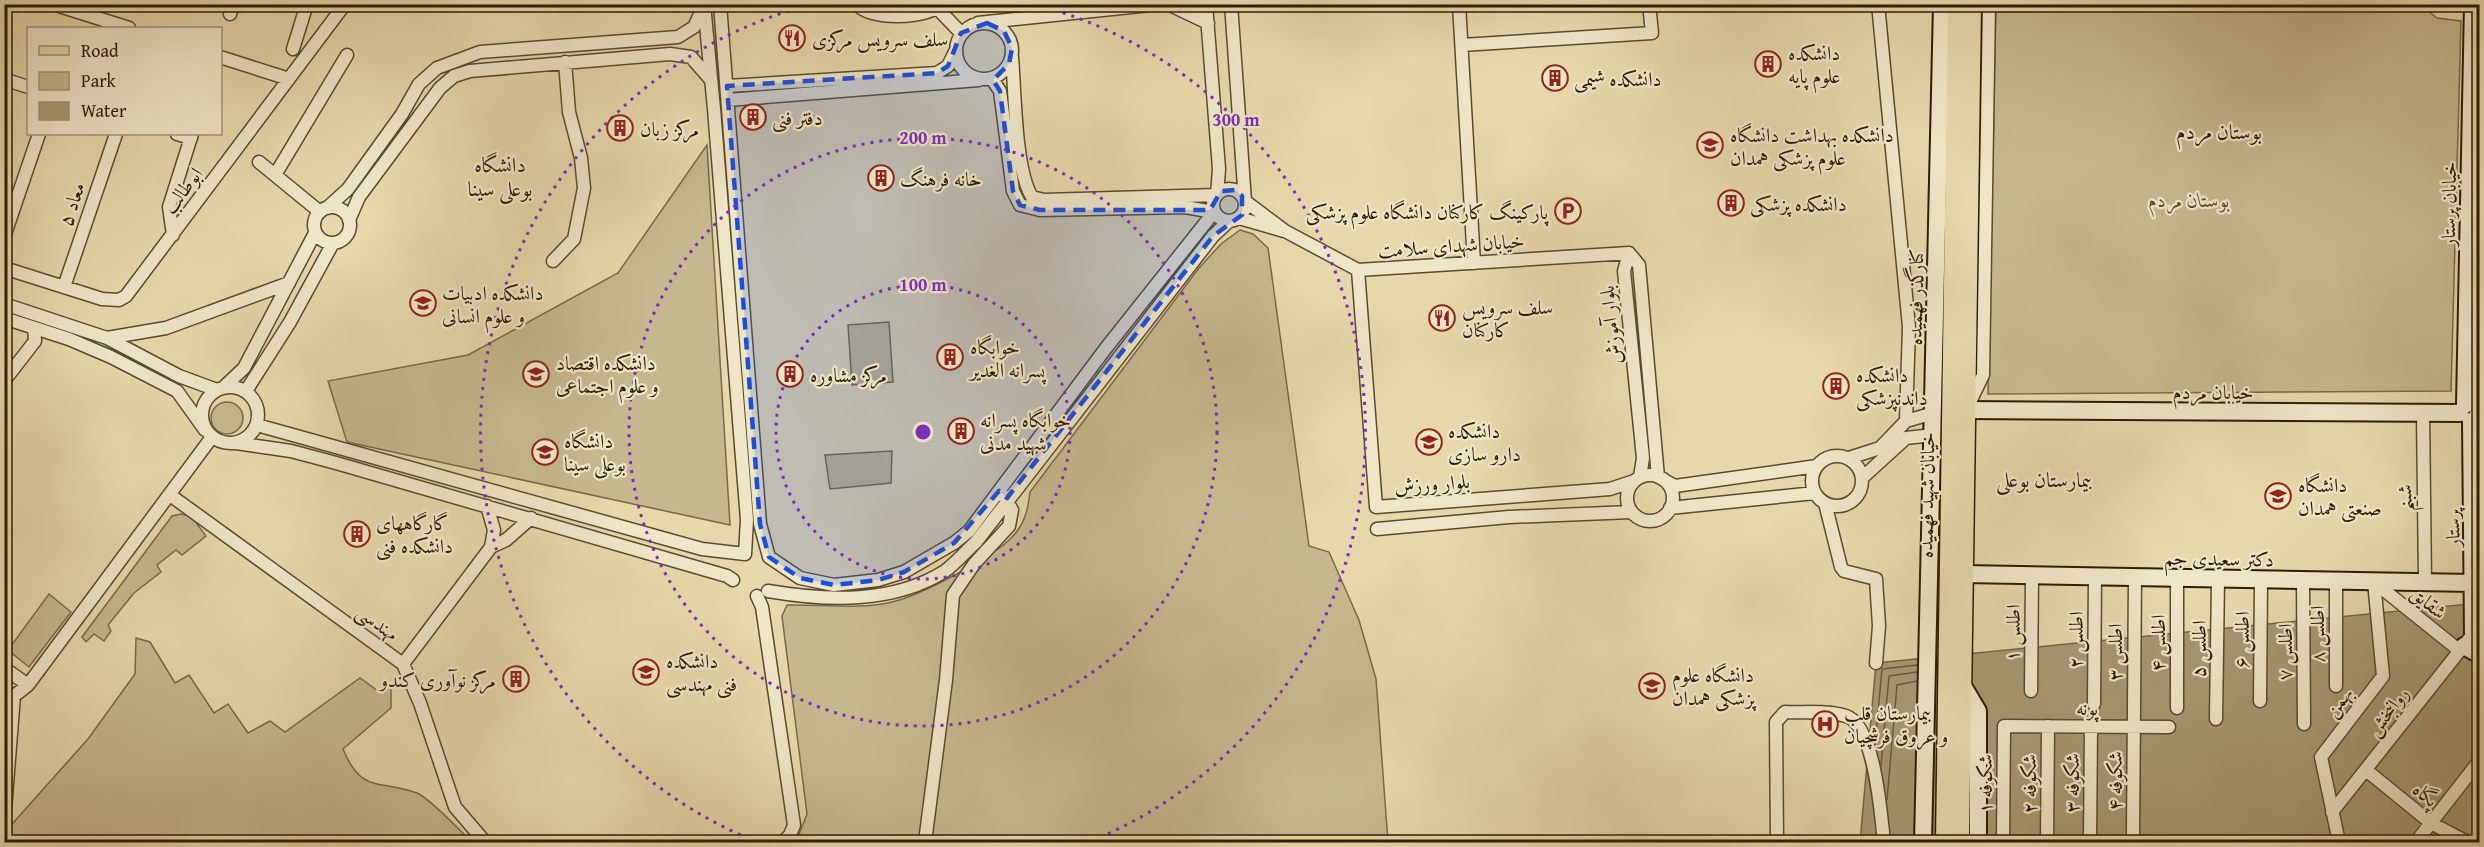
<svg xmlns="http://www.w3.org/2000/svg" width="2484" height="847" viewBox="0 0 2484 847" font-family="'Gentium Book Plus',Amiri,serif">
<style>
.green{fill:#c6b88e;stroke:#796a49;stroke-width:1.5}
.water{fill:#a79872;stroke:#766646;stroke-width:1.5}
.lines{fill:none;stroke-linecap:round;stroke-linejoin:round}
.shore{stroke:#6a5a3b;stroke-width:1.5}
.street-casing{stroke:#5a4b2e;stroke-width:15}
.secondary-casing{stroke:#2c1c04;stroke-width:20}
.primary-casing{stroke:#2c1c04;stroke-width:21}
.street{stroke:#efe6c8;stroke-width:12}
.secondary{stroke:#efe6c8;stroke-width:16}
.primary{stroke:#e6d8aa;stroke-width:18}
.marked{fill:#1d4ed8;fill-opacity:0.2;stroke:#1d4ed8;stroke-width:4.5;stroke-dasharray:12 8;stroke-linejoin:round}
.ring{fill:none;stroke:#7b2cbf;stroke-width:3;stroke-dasharray:3 6}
.labels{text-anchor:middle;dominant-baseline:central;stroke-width:4.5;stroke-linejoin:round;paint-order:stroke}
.poi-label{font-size:20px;fill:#2c1c04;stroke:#efe6c8;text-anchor:start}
.street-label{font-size:20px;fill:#2c1c04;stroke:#efe6c8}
.park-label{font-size:20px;font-style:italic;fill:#5a4b2d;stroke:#efe6c8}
.neighbourhood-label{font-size:21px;fill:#2c1c04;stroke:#efe6c8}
.centre{fill:#7b2cbf;stroke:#efe6c8;stroke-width:3}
.ring-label{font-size:18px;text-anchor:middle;font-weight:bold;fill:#7b2cbf;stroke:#efe6c8;stroke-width:4.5;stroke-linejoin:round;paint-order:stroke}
</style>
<rect width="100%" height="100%" fill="#e6d8aa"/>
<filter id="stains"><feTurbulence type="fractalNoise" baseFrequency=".00333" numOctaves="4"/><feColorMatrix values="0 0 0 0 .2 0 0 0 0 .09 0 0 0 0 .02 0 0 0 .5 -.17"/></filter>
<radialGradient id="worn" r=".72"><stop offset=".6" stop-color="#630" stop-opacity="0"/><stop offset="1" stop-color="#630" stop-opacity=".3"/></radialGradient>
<!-- green -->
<path class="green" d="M2420,4L2437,18L2461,21L2451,391L1988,394L1996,5Z
M707,145L730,525L347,442L328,381L468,355L618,273Z
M1240,230L1253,234L1268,248L1309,546L1329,552L1359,620L1376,679L1388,842H796L807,814L782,616L787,605C819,604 862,610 892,602C919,596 994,557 1012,537C1025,524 1028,509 1030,492L1199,268L1221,244Z
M889,322L893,382L852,385L848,325Z
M211 418a16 16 0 1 1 32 0a16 16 0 1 1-32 0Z
M892,451L891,483L830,489L825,455Z
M181,514L192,517L206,536L182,555L176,550L157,565L161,572L134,593L108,625L111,631L104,641L94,634L86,642L82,637L172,516Z
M49,594L71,612L29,667L8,650Z
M136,638L150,642L175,683L189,675L214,713L228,704L248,733L270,721L285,732L360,678L378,691L391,686V708L343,749C362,795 380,779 417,793C431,799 460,831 472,842H5V832L88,739L135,674Z"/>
<!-- water -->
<path class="water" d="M2479,603V842H1860L1876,663Z"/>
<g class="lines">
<!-- shore -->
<path class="shore" d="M1875,745L1882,669L1917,665
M1881,766L1889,676L1917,672
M1887,800L1897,685L1917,681"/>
<!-- street casing -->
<g class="street-casing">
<path id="street" d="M53,4L129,28
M720,4L760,524L769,557L800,578L834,585L878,580L904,572L954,543L969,531L1106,348L1214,212L1185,207L1040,210L1020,205L1013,191L1000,91L992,79
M857,4C868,21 929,19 941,4
M1168,4L1208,23
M1231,4L1245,201L1285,231L1358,270L1629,253
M1459,4L1474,263
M1878,4L1909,327L1906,421
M938,9L961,33
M230,14L233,4
M956 51a28 28 0 1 1 56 0a28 28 0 1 1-56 0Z
M978,23L1160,4
M1462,45L1652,33L1649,4
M293,49L307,4
M220,57L289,79
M1012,57C1015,92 1015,170 1032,197L1044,200L1217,195L1219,169L1206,4
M4,79L28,87
M727,86L937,73L948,66L955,52
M728,100L979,80
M177,134L191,138
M259,162L320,212
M275,175L347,55
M1213 205a16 16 0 1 1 32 0a16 16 0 1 1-32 0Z
M314 225a18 18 0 1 1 36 0a18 18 0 1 1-36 0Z
M327,208L348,189L402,114L419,84L437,68L480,52L678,37L694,27L703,8
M1239,218L1284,231
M349,220L359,197L440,88L454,76L470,71L670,54L691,57L711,80
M173,235L169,207L192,134
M4,237L39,134
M1629,253L1639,265L1658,477
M1629,253L1624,271L1643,458L1640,477
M553,261L574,239L584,188L581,158L569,112L565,62
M4,268L102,299L119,300L126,296L345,4
M1358,270L1376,507L1610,489L1634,481
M64,287L116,134
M4,304L107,338L179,376L217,390
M4,318L69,339L111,357L177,391L205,430
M107,338L166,328L289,283
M4,381L35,341L34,328
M202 415a28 28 0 1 1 56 0a28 28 0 1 1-56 0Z
M224,387L244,368L315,233
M246,391L290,322L333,243
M1969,404L1983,375L1989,4
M2423,413L2425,582
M2476,413H2480
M257,425L702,549L745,554L747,520L714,109L704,4
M236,443L291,451L336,463L727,576L733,580
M1812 481a25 25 0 1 1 50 0a25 25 0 1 1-50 0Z
M1849,458L1880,448L1906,421L1934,413
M1627 498a23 23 0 1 1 46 0a23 23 0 1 1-46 0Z
M1862,478L1906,438L1933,435
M1662,479L1675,486L1817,466
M170,495L403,664L420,703L455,807L485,842
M1825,503L1841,567L1844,571L1876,579L1879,626L1876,663
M487,506L494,530L491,547L506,540L531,518
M1670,508L1815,493
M1377,529L1509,517L1631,512
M2303,581L2304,724
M2336,581V686
M2374,582L2460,651
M768,591C827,601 893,604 945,571C956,563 966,551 976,542L1213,236L1228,222
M757,596L762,607L794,825L790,835L783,842
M403,664L491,547
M4,668L28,685
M2031,691L2032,576
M2260,701L2261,580
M2094,704L2095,577
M2177,708V578
M2216,719L2218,579
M2366,770L2431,823L2467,842
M2332,812L2469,639
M4,822L14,696L28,685L212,437
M2133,836L2135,578
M2090,840L2091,726
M925,842L946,680L953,595L974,564L1009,526L1012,510L1004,496
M1777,842L1776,722L1785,712C1803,713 1828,710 1846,716C1875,725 1881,816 1884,842
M2003,842L2004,726L2169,727
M2047,842L2048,726
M2339,842L2321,757L2383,676L2374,582
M2416,842L2480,760"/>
</g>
<!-- secondary casing -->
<g class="secondary-casing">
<path id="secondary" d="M2478,299L2480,247
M2465,405L2473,4
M1966,410L2460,413
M2471,421L2473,635L2480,639
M1964,574L2474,583
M2464,646L2480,655
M1962,684L1978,711V842
M1923,842L1942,4"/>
</g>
<!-- primary casing -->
<g class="primary-casing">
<path id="primary" d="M1945,842L1957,4
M1960,842L1972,4"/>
</g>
<!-- street -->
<use href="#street" class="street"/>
<!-- secondary -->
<use href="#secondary" class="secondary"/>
<!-- primary -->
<use href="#primary" class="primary"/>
</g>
<!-- marked area -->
<path class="marked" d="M987,23L1004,31L1012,48L1009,64L993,80L1000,91L1013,191L1020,205L1040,210H1210L1221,191L1235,190L1242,196V215L1213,236L1007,498L999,491L954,543L904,572L878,580L834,585L800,578L769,557L760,524L727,86L937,73L948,66L961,33Z"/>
<!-- distance rings -->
<g class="ring">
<circle cx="923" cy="432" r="147"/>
<circle cx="923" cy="432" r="294"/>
<path d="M757 842A442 442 0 0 1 809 5M1037 5A442 442 0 0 1 1089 842"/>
</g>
<!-- icons -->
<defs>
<g id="restaurant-ring" transform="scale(1.35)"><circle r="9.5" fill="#efe6c8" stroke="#8f2418" stroke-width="1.5"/><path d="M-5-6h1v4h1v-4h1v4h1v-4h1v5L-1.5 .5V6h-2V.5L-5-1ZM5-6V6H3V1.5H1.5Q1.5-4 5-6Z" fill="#8f2418"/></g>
<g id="building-ring" transform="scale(1.35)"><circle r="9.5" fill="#efe6c8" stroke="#8f2418" stroke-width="1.5"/><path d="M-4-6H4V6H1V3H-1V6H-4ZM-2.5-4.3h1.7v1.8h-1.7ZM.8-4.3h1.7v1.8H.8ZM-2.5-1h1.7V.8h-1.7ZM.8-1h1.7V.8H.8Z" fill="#8f2418"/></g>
<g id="university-ring" transform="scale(1.35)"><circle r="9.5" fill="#efe6c8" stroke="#8f2418" stroke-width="1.5"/><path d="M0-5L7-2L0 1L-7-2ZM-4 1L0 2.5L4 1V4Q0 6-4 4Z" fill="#8f2418"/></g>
<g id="parking-ring" transform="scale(1.35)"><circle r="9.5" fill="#efe6c8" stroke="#8f2418" stroke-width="1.5"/><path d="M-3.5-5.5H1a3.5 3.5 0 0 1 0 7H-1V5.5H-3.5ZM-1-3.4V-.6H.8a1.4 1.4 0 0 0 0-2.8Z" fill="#8f2418"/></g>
<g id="hospital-ring" transform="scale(1.35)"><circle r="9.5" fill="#efe6c8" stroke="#8f2418" stroke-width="1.5"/><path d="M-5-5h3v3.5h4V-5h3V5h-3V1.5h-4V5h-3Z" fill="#8f2418"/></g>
</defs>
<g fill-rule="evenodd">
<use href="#restaurant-ring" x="792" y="38"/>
<use href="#building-ring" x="1768" y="64"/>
<use href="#building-ring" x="1555" y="78"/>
<use href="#building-ring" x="753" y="117"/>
<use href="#building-ring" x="620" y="128"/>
<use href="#university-ring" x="1710" y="145"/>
<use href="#building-ring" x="881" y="178"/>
<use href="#building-ring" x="1731" y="203"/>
<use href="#parking-ring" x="1568" y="211"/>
<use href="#university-ring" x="423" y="303"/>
<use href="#restaurant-ring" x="1442" y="318"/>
<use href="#building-ring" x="950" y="357"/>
<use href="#university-ring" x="536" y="374"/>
<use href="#building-ring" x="790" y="374"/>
<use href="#building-ring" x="1836" y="386"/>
<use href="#building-ring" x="961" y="431"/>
<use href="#university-ring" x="1429" y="442"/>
<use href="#university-ring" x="545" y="452"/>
<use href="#university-ring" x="2278" y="496"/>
<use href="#building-ring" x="357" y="534"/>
<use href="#university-ring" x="646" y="672"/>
<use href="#building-ring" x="516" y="679"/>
<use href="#university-ring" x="1652" y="686"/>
<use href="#hospital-ring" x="1825" y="724"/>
</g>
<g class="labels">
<!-- poi labels -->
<g class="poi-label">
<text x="812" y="38">سلف سرویس مرکزی</text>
<text x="1788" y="52">دانشکده<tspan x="1788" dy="23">علوم پایه</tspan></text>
<text x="1574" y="78">دانشکده شیمی</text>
<text x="772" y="117">دفتر فنی</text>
<text x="640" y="128">مرکز زبان</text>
<text x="1730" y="134">دانشکده بهداشت دانشگاه<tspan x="1730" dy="23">علوم پزشکی همدان</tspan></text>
<text x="900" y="178">خانه فرهنگ</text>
<text x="1750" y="203">دانشکده پزشکی</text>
<text x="1548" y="211" text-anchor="end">پارکینگ کارکنان دانشگاه علوم پزشکی</text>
<text x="442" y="292">دانشکده ادبیات<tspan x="442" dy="23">و علوم انسانی</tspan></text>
<text x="1462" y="306">سلف سرویس<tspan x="1462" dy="23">کارکنان</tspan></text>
<text x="970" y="346">خوابگاه<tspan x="970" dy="23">پسرانه الغدیر</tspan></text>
<text x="556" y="362">دانشکده اقتصاد<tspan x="556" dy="23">و علوم اجتماعی</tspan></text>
<text x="810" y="374">مرکز مشاوره</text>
<text x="1856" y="374">دانشکده<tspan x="1856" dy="23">داندنپزشکی</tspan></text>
<text x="980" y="419">خوابگاه پسرانه<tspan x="980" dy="23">شهید مدنی</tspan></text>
<text x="1448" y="430">دانشکده<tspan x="1448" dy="23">دارو سازی</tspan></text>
<text x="564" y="440">دانشگاه<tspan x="564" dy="23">بوعلی سینا</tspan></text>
<text x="2298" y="484">دانشگاه<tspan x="2298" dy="23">صنعتی همدان</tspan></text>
<text x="376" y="522">گارگاههای<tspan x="376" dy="23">دانشکده فنی</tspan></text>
<text x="666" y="660">دانشکده<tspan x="666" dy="23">فنی مهندسی</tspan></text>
<text x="1672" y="674">دانشگاه علوم<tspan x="1672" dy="23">پزشکی همدان</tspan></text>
<text x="496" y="679" text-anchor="end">مرکز نوآوری کندو</text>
<text x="1844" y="712">بیمارستان قلب<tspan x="1844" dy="23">و عروق فرشچیان</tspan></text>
</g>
<!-- street labels -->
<g class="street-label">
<text transform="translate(182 190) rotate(-53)">ابوطالب</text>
<text transform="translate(71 204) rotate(-72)">معاد ۵</text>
<text transform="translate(2448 204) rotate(-89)">خیابان پرستار</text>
<text transform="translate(1451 245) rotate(-4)">خیابان شهدای سلامت</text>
<text transform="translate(1915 297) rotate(-89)">کنارگذر فهمیده</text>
<text transform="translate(1610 325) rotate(-96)">بلوار آموزش</text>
<text x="2213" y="391">خیابان مردم</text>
<text transform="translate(1432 483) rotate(-4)">بلوار ورزش</text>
<text transform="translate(1926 495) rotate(-89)">خیابان شهید فهمیده</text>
<text transform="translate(2404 498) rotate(-91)">شبنم</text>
<text transform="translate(2452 528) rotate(-91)">پرستار</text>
<text transform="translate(2219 558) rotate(1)">دکتر سعیدی جم</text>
<text transform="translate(2429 602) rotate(39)">شقایق</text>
<text transform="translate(378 622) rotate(36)">مهندسی</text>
<text transform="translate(2012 633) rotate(-89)">اطلس ۱</text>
<text transform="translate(2316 634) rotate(-90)">اطلس ۸</text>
<text transform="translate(2075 640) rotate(-89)">اطلس ۲</text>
<text transform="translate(2241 640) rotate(-89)">اطلس ۶</text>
<text transform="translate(2157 643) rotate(-90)">اطلس ۴</text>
<text transform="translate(2198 649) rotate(-89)">اطلس ۵</text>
<text transform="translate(2114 652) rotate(-90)">اطلس ۳</text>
<text transform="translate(2284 652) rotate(-90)">اطلس ۷</text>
<text transform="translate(2338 701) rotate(-51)">بهمن</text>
<text x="2087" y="707">پونه</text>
<text transform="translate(2387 711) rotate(-52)">روانبخش</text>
<text transform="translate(2114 781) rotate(-90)">شکوفه ۴</text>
<text transform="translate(2071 783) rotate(-90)">شکوفه ۳</text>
<text transform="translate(1984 784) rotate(-90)">شکوفه ۱</text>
<text transform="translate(2028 784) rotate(-90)">شکوفه ۲</text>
<text transform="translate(2426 794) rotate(39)">پگاه</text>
</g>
<!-- park labels -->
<g class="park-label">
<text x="2189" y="199">بوستان مردم</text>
</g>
<!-- neighbourhood labels -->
<g class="neighbourhood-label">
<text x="2219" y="131">بوستان مردم</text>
<text x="500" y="164">دانشگاه<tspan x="500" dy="24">بوعلی سینا</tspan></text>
<text x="2044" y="479">بیمارستان بوعلی</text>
</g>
</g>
<circle cx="923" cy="432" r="9" class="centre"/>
<g class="ring-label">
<text x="1236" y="126">300 m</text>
<text x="923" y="144">200 m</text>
<text x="923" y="291">100 m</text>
</g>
<!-- margin -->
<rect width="2484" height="847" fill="none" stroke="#e6d8aa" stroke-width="24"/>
<rect x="6" y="6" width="2472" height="835" fill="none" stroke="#2c1c04" stroke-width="3"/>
<rect x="12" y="12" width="2460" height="823" fill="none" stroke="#2c1c04" stroke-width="1.5"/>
<!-- legend -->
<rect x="27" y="27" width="195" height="108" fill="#efe6c8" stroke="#a1957a" stroke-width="1.5"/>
<rect x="39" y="46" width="30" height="9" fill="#e6d8aa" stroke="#a1957a" stroke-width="1.5"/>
<text x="81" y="57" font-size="18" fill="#2c1c04">Road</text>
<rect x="39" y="72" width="30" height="18" fill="#c6b88e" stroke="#a1957a" stroke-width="1.5"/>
<text x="81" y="87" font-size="18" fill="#2c1c04">Park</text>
<rect x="39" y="102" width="30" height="18" fill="#a79872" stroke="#a1957a" stroke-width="1.5"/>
<text x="81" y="117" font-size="18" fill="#2c1c04">Water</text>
<rect width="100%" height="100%" filter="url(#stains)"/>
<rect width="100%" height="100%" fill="url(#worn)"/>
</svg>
